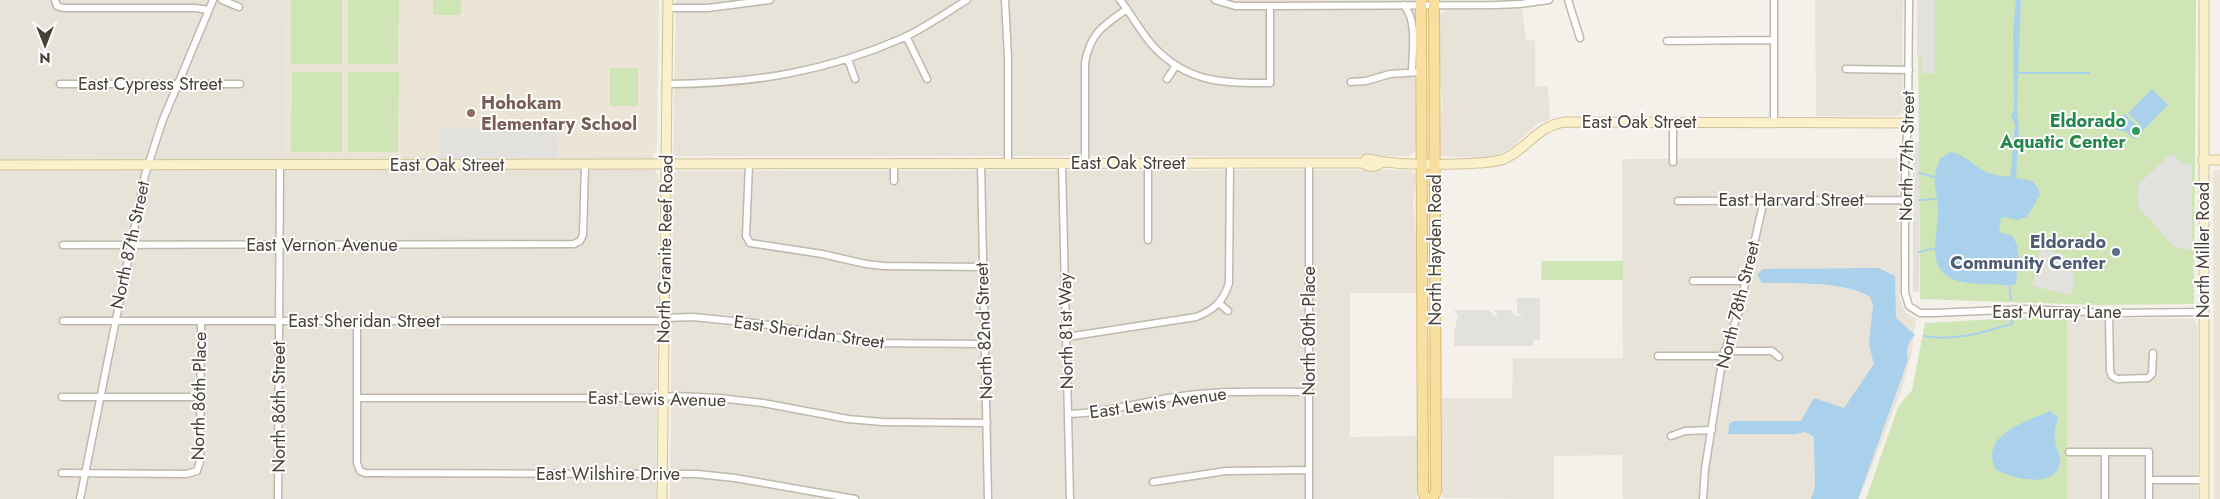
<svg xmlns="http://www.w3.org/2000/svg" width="2220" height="499" viewBox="0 0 2220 499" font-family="Jost,sans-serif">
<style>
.residential{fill:#e7e3d8}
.education{fill:#ece5d5}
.green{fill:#cfe5b5}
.parking{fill:#e3e1de}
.water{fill:#aad1ec}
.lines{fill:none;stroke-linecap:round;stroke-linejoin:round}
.stream{stroke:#aad1ec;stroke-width:2}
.street-casing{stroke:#bfb8ad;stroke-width:9}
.secondary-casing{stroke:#d0c39c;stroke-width:11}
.primary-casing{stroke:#dcbc6f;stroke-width:12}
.street{stroke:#fff;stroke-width:6}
.secondary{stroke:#fbf0cc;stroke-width:9}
.primary{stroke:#f8df9f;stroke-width:10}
.education-dot{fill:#8d6e63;stroke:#fff;stroke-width:2}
.leisure-dot{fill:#2e9e5b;stroke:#fff;stroke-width:2}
.service-dot{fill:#5c6f8a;stroke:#fff;stroke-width:2}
.labels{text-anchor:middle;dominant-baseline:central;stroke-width:4;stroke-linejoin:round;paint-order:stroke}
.street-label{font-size:18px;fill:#474138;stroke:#fff}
.education-label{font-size:18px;font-weight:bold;fill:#785e54;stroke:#fff;text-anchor:start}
.leisure-label{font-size:18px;font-weight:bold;fill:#27864d;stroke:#fff;text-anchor:end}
.service-label{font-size:18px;font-weight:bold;fill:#4e5e75;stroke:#fff;text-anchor:end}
</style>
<rect width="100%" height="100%" fill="#f4f1ea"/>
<!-- residential -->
<path class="residential" d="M0,0H286L285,156L653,155L655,171L659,177L656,499H0Z
M676,0H1415L1416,150L1412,154L1407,156H673Z
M1815,0H1903L1902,114L1895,116H1816Z
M1522,9L1526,41L1535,40V86L1548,87L1550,119L1537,124L1513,147L1499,154L1484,158L1442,156L1440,151L1442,94L1439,74L1440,14L1447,10Z
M1899,158L1900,300L1905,312L1916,319L1911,355L1902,389L1859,499H1623L1622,455L1554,456V499L1442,498L1441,398H1512L1513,358H1623L1622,159Z
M1409,170L1416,175L1413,204L1416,235V293H1350V437L1417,436V499H670L673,174L677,171Z
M2067,315L2101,318L2194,319L2197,324V499H2067Z"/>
<!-- education -->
<path class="education" d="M286,0H659L657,148L653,155L285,156Z
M2213,170H2220V499H2214Z"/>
<!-- green -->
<path class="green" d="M291,0H342V64H291Z
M348,0H399L398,64H348Z
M433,0H461V15H433Z
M1918,0H2196L2194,304L2096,305L1920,299Z
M610,68H638V106H610Z
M292,72H342V152H291Z
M348,72H399L398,152H348Z
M1542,261H1623V280H1541Z
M2067,315V499H1866L1898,407L1912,390L1925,323Z"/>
<!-- parking -->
<path class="parking" d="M1917,0H1935V73H1922V57H1917Z
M439,128L557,129L558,158H440Z
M1913,142H1919V292H1913Z
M2172,154L2180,162L2192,165V250L2173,246L2138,206V185L2169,155Z
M2041,249L2066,255L2065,259L2073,271L2075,281L2071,295L2032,286Z
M1517,298H1540V340H1533V346H1454V332L1458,316L1454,310H1489L1494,316L1498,315L1494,310H1511L1514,315L1521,316L1522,314H1517Z"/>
<!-- water -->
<path class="water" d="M2016,0H2021L2017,110L2019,128L2016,178L2032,181L2038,188L2040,195L2027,217L2017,220L2004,217L2001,219L1999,230L2001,233L2011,235C2023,248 2017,268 2016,284C2006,287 1999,284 1989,284C1970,284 1939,283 1936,258C1933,241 1939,224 1938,208C1937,185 1930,184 1940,159L1950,152C1964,154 1970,163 1982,170C1991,175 2001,176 2010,177L2015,124L2011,117L2014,109L2013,30Z
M2152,89L2168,105L2134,139L2126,132L2116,129L2114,125L2125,114L2139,128L2141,126L2128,113Z
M1879,268L1895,276L1896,318L1915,335C1907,343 1906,349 1908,360L1858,499H1811L1815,488L1814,437L1805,432L1795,434H1728L1729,424L1734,421H1801L1814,398L1844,408L1874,364L1869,345L1873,304L1870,297C1847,281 1790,283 1762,283L1757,275L1763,269Z
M2050,411L2058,417C2056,425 2054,432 2055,440C2056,447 2061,455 2060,463C2055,490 2012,478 1996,470C1978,435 2026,422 2050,411Z"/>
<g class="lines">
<!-- stream -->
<path class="stream" d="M2016,73H2089
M1919,173L1934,177
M1919,200L1936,199
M1919,252L1936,248
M2009,283L2011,300
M1924,336C1954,342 1983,332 2012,324L2011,318"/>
<!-- street casing -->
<g class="street-casing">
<path id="street" d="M55,0L57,6L63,8H195L209,10
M222,0L239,7
M1005,0L1008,58V164
M1120,0C1132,15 1141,33 1154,47C1188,83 1223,83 1270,83V6
M1215,0L1235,6H1270L1495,5L1520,4L1549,0
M1568,0L1580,38
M1774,0V122
M1909,0L1908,123L1905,162V293L1909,306L1920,313H1934L2026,309L2109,313L2203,312
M1404,5C1418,22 1412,52 1412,72
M668,8H708L770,0
M906,36L927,79
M1667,41L1774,40
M848,59L855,79
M1846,69L1909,70
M1167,79L1175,67
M1351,82L1366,81L1390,74L1421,72
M60,84H240
M666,84C752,84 826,72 905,37C926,27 947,12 967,0
M1673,122V162
M1309,163V499
M749,164L746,236L750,243L822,254L866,264L884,266L982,267
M894,164V181
M981,164L988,499
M1062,164L1070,499
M1085,164V63C1090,33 1104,25 1127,9
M1678,201L1905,200
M1148,240V164
M63,245L574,244L580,241L583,235L585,165
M1693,281H1746
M1220,304L1228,311
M2109,313L2110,371L2112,376L2117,379L2148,378L2152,374L2153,353
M664,318L693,317L763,324L868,343L984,344
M63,321H664
M357,321V463L360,471L365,473L697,474L735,478L855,499
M1067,337L1196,317C1214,310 1223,302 1229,283L1230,163
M1724,351H1772L1779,357
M1658,356H1723
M62,397H201
M357,398H650L675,396L719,398L763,403L848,419L883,422L987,423
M1068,414C1107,413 1143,401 1182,396C1224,390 1266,392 1309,392
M1671,436L1685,431L1712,430
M2069,452H2149V480H2203
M62,473L186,474L197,471L200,461L201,321
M1153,482L1226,471L1309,470
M80,499L145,175L162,122L213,0
M278,499L280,165
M1703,499L1705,469L1723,356L1738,314L1764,200
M2105,499V452
M2149,499V480"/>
</g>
<!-- secondary casing -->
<g class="secondary-casing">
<path id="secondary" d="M2203,160H2220
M1363,163C1369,168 1376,167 1382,162
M0,165L1309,163H1363L1367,159C1374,159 1379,162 1385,162C1408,165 1484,166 1504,159C1528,149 1536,126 1565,122L1908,123
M662,499L668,0
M2204,499V0"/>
</g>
<!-- primary casing -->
<g class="primary-casing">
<path id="primary" d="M1421,0L1423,492L1426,499
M1432,499L1436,491L1434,0"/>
</g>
<!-- street -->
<use href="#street" class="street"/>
<!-- secondary -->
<use href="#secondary" class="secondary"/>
<!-- primary -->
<use href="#primary" class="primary"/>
</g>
<!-- markers -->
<circle class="education-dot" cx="471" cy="113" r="5"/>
<circle class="leisure-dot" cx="2136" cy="131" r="5"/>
<circle class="service-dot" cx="2116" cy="252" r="5"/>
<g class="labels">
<!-- street labels -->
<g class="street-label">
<text x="150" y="84">East Cypress Street</text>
<text x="1639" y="122">East Oak Street</text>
<text transform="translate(1907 156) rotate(-89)">North 77th Street</text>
<text x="1128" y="163">East Oak Street</text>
<text x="447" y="165">East Oak Street</text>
<text x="1791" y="200">East Harvard Street</text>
<text transform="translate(130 245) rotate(-78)">North 87th Street</text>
<text x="322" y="245">East Vernon Avenue</text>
<text transform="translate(665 249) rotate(-89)">North Granite Reef Road</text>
<text transform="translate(1435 250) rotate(-90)">North Hayden Road</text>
<text transform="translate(2203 250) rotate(-90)">North Miller Road</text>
<text transform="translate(1738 305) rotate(-76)">North 78th Street</text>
<text x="2057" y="312">East Murray Lane</text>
<text x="364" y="321">East Sheridan Street</text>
<text transform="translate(984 331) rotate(-92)">North 82nd Street</text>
<text transform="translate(1066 331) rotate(-91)">North 81st Way</text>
<text transform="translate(1309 331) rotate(-90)">North 80th Place</text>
<text transform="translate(809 332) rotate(8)">East Sheridan Street</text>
<text transform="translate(199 396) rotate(-89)">North 86th Place</text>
<text transform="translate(657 399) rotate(1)">East Lewis Avenue</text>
<text transform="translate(1158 403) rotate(-8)">East Lewis Avenue</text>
<text transform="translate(279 407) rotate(-90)">North 86th Street</text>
<text x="608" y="474">East Wilshire Drive</text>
</g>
<!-- education labels -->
<g class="education-label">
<text x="481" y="103">Hohokam<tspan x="481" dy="21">Elementary School</tspan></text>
</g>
<!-- leisure labels -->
<g class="leisure-label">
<text x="2126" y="121">Eldorado<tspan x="2126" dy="21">Aquatic Center</tspan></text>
</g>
<!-- service labels -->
<g class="service-label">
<text x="2106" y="242">Eldorado<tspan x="2106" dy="21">Community Center</tspan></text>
</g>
</g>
<!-- north arrow -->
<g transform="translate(45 45) rotate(180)" stroke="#ffffff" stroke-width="4" paint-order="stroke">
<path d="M0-4L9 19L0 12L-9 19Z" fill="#474138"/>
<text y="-8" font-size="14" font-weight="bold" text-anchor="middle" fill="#474138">N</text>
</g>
</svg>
